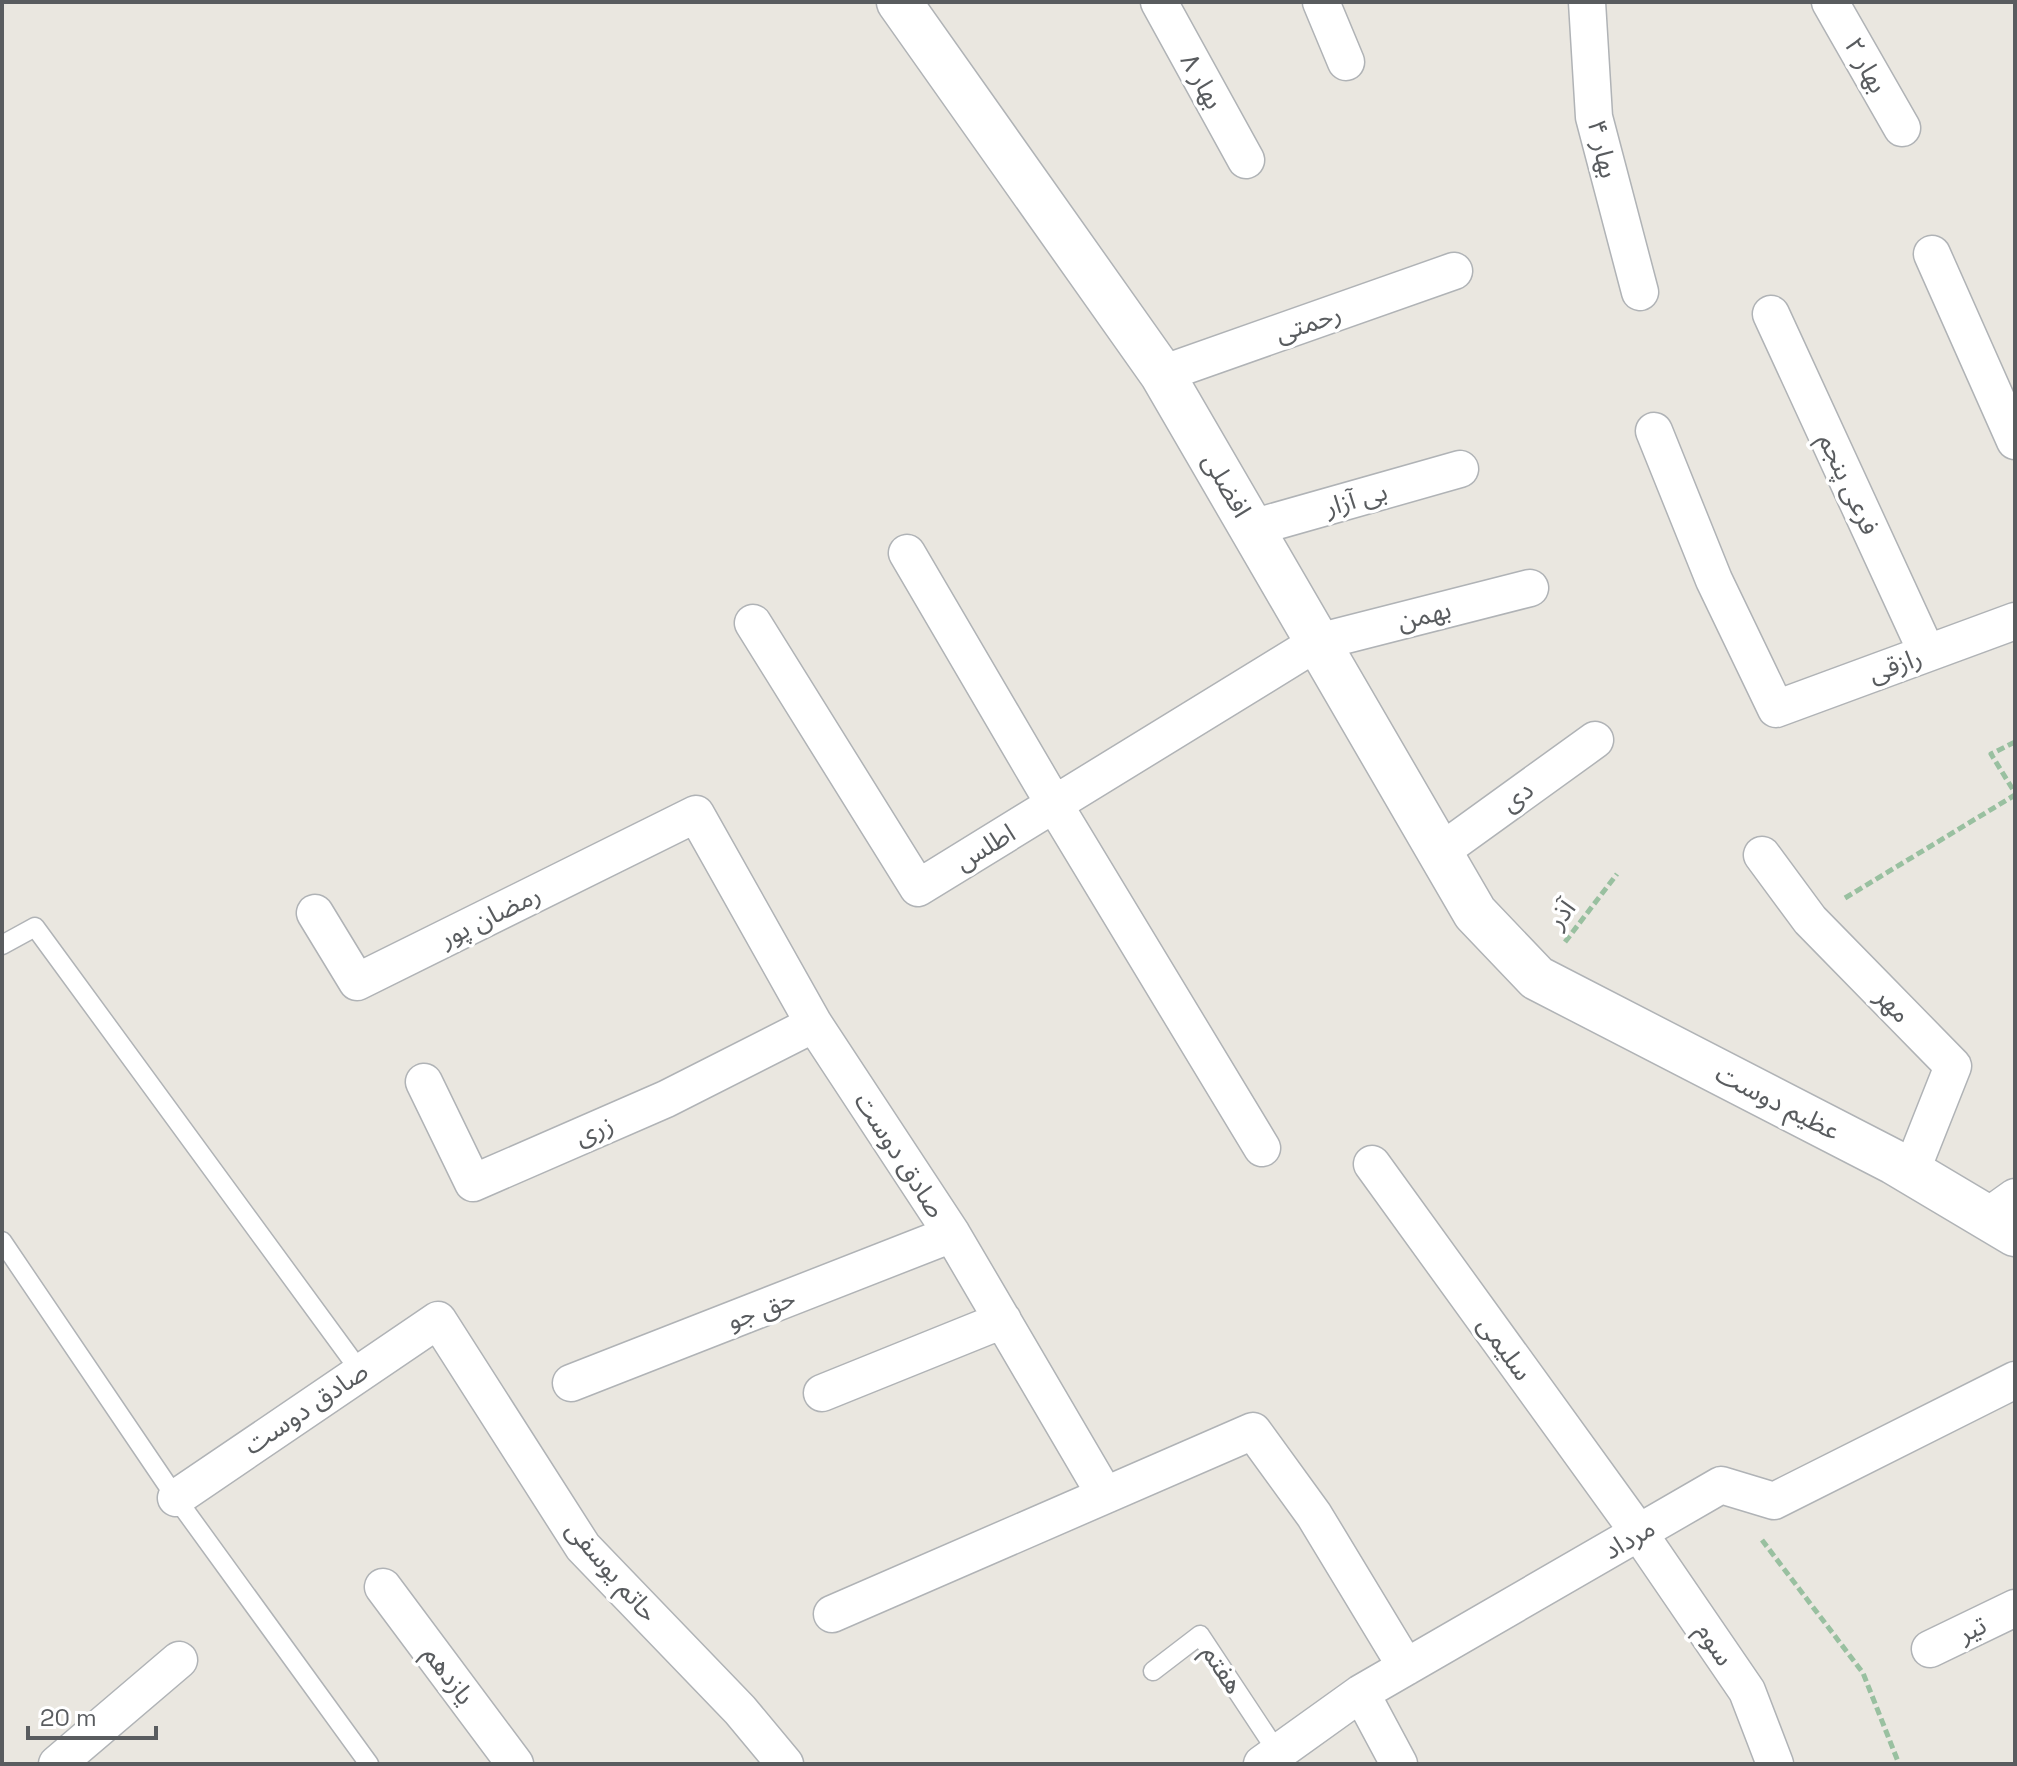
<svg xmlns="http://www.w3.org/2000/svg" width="2017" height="1766" viewBox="0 0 2017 1766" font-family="'Space Grotesk','Noto Sans Arabic',sans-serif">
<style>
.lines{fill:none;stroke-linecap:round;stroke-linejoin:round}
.service-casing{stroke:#b0b3b6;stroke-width:21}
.minor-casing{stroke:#b0b3b6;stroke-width:39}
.tertiary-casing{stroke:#b0b3b6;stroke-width:47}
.path{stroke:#99c0a0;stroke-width:5;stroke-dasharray:8 4;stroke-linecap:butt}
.service{stroke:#fff;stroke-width:18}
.minor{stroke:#fff;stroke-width:36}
.tertiary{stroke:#fff;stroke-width:44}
.labels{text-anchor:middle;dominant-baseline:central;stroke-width:7;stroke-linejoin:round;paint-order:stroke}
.street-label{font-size:26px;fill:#595c5f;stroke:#fff}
</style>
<rect width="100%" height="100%" fill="#eae7e0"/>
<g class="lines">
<!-- service casing -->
<g class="service-casing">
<path id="service" d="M2,945L35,927L360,1371
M2,1241L176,1498L369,1764
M1153,1671L1200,1635L1278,1753"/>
</g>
<!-- minor casing -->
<g class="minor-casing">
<path id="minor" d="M1159,2L1246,160
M1321,2L1346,62
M1587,2L1594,117L1640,292
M1830,2L1902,128
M1932,254L2015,441
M1771,314L1927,653
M1162,374L1454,271
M1654,431L1714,580L1776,709L2015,621
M1252,528L1460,469
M907,553L1054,804L1262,1148
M753,623L918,888L1318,642L1530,588
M1440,852L1595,740
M1762,855L1810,920L1953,1066L1911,1172
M315,913L357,982L696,814L814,1024L952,1234L1105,1495
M424,1082L473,1183L666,1099L814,1024
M1372,1164L1639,1533L1747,1691L1775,1764
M1987,1217L2015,1197
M571,1383L952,1234
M822,1393L1003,1320
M176,1498L438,1320L583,1547L740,1710L785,1764
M383,1587L515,1764
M832,1614L1253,1431L1314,1515L1406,1667
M1930,1649L2015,1608
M1361,1693L1399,1764
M57,1764L179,1660
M1262,1764L1361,1693L1721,1485L1774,1501L2015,1380"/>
</g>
<!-- tertiary casing -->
<g class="tertiary-casing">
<path id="tertiary" d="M899,2L1162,374L1475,913L1537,978L1894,1162L2015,1234"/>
</g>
<!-- path -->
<path class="path" d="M2015,742L1991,754L2015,793
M1845,898L2015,795
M1565,942L1617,874
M1762,1540L1863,1673L1899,1764"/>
<!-- service -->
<use href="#service" class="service"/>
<!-- minor -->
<use href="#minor" class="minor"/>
<!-- tertiary -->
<use href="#tertiary" class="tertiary"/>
</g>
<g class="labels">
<!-- street labels -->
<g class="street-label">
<text transform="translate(1866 65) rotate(61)">بهار ۲</text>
<text transform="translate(1202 81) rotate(61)">بهار ۸</text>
<text transform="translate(1603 149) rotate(77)">بهار ۴</text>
<text transform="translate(1308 323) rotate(-19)">رحمتی</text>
<text transform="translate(1849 484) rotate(65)">فرعی پنجم</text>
<text transform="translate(1227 485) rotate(60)">افضلی</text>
<text transform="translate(1356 499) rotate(-16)">بی آزار</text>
<text transform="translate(1424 615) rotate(-14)">بهمن</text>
<text transform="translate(1895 665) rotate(-20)">رازقی</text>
<text transform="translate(1517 796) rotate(-36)">دی</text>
<text transform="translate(985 847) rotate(-31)">اطلس</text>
<text transform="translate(1561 914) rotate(-53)">آذر</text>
<text transform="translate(490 916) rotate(-26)">رمضان پور</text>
<text transform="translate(1893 1005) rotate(46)">مهر</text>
<text transform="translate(1778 1102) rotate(27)">عظیم دوست</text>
<text transform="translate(594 1130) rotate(-23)">زری</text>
<text transform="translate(900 1155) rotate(57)">صادق دوست</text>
<text transform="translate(761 1309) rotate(-21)">حق جو</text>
<text transform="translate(1505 1348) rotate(54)">سلیمی</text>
<text transform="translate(306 1408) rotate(-34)">صادق دوست</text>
<text transform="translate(1629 1539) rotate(-30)">مرداد</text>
<text transform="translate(612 1571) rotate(49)">حاتم یوسفی</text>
<text transform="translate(1972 1629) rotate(-26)">تیر</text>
<text transform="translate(1715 1644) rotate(56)">سوم</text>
<text transform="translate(1223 1669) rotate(57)">هفتم</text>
<text transform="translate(449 1675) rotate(53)">یازدهم</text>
</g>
</g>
<!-- border -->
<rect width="2017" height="1766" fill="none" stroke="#595c5f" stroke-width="8"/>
<!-- scale -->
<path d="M28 1726v12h128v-12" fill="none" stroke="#595c5f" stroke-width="4"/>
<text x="40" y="1726" font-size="24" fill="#595c5f" stroke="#ffffff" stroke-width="6" paint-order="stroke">20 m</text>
</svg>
